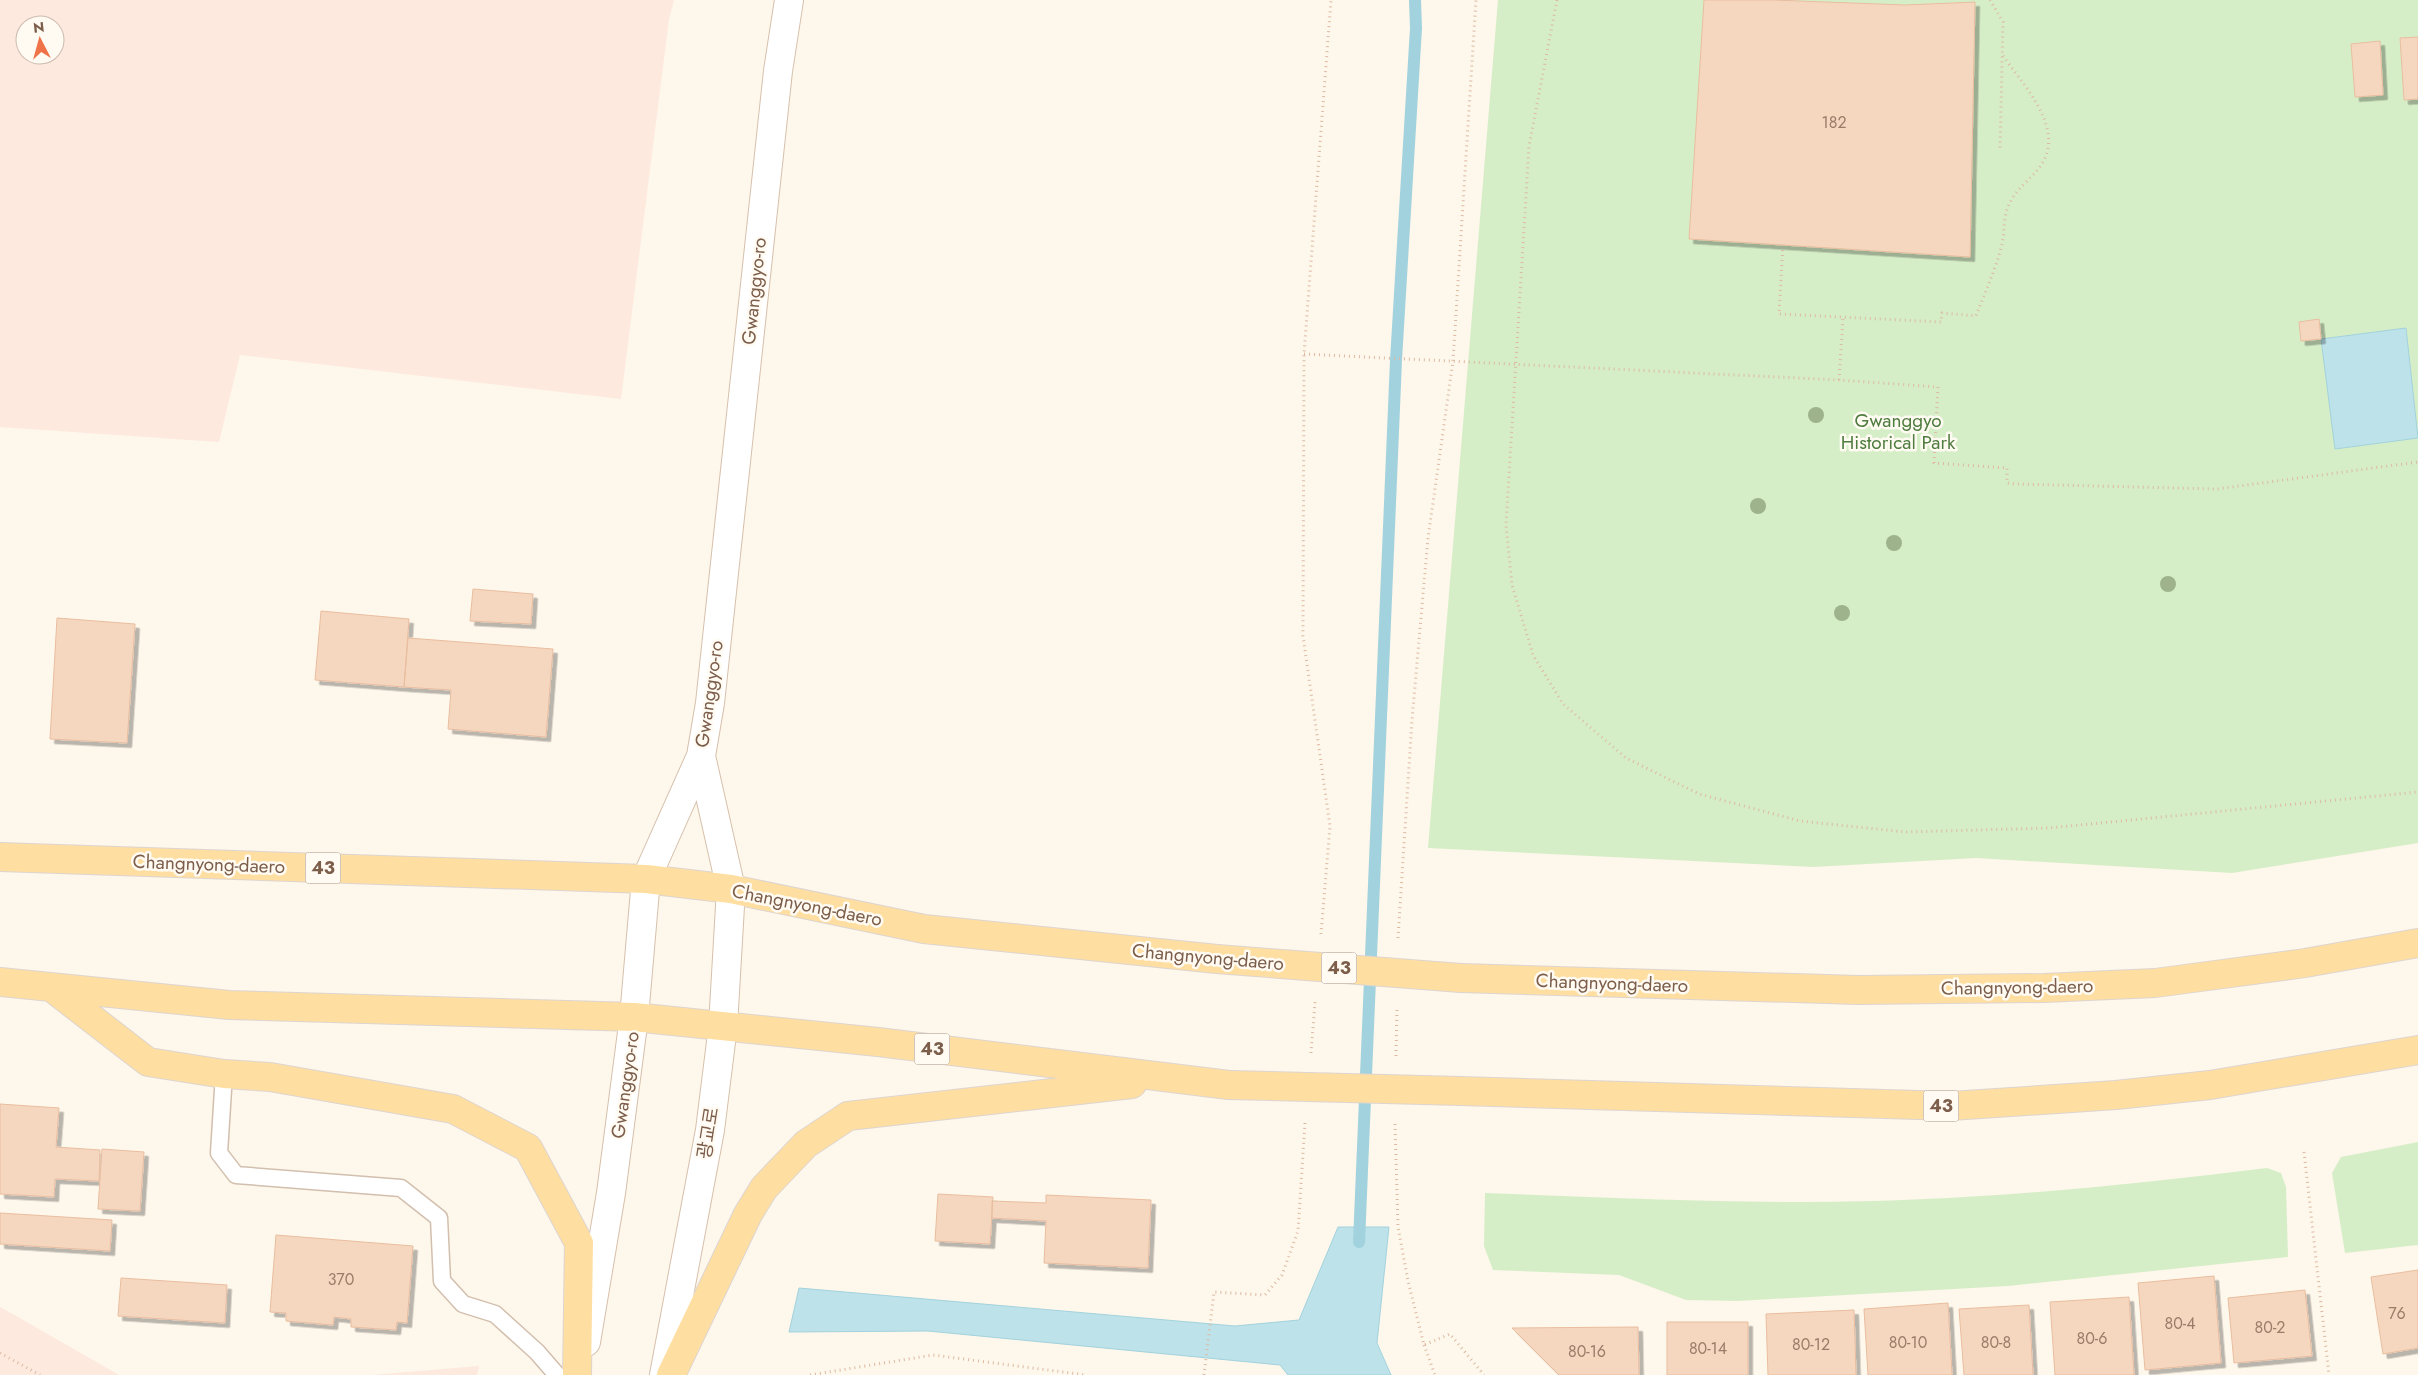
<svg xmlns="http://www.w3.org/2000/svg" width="2418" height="1375" viewBox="0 0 2418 1375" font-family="Jost,'Noto Sans KR',sans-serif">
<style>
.commercial{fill:#fee9de;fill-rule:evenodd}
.green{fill:#d6eec7}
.water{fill:#bde2ea;stroke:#a2d2dd}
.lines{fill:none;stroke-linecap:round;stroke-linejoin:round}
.stream{stroke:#a2d2dd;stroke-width:12}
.building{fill:#f5d7c0;stroke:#e9bd9f;filter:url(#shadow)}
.lane-casing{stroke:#d2bfae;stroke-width:19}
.secondary-casing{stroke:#d6c0ac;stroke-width:30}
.primary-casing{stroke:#ddd5d0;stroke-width:30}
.path{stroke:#dcbaa2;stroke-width:3;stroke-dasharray:1 4;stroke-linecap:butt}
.lane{stroke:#fff;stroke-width:16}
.secondary{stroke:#fff;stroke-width:28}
.primary{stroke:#ffdea1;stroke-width:28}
.primary-bridge-casing{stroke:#ddd5d0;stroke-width:30;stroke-linecap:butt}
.primary-bridge{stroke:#ffdea1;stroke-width:28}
.tree{fill:#9eb38c}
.labels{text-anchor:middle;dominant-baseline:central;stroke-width:5;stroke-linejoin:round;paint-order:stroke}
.number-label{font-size:16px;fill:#9a7c68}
.shield{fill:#fffbf3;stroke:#a38d7d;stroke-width:1}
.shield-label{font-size:18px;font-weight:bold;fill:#7c5e4b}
.street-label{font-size:19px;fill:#7c5e4b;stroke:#fffbf3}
.park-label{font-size:19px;fill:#4f7c3f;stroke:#fffbf3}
</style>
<defs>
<filter id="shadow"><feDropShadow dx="4.5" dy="4.5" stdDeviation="0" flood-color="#0004"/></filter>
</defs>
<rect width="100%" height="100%" fill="#fef7eb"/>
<!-- commercial -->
<path class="commercial" d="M0,0H674L669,19L621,399L240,355L219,442L0,427ZM25,25H55V55H25Z
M0,1307L18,1317L119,1375H0Z
M479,1366L477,1375H372Z"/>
<!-- green -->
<path class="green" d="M1498,0H2418V843L2232,873L1976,858L1813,867L1428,848Z
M2418,1142V1245L2345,1253L2332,1173L2341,1157Z
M2267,1168L2281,1173L2286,1187L2288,1257L2008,1286L1737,1301L1686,1300L1619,1275L1493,1270L1484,1246L1485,1193C1591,1197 1698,1202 1804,1202C1959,1202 2114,1187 2267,1168Z"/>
<!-- water -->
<path class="water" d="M2406,328L2418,438L2335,449L2321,339Z
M1338,1227H1389L1377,1343L1391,1375H1288L1280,1365L928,1331L789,1332L799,1288L1235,1326L1299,1320Z"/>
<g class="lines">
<!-- stream -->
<path class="stream" d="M1359,1242L1396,360L1416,28L1415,0"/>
</g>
<!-- building -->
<path class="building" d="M1704,0H1773L1905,5L1975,2L1970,257L1689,239Z
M2418,37V99L2404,100L2400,38Z
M2380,41L2383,95L2355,97L2351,44Z
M2319,319L2321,339L2301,341L2299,322Z
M473,589L533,594L531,624L470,621Z
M321,611L409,619L404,687L315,680Z
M57,618L135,624L127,743L50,739Z
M408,638L553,649L546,737L448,729L451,690L404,687Z
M0,1104L59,1108L56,1147L100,1150L99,1181L55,1179L54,1197L0,1194Z
M102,1149L144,1152L140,1211L98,1209Z
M938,1194L993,1197L990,1244L935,1241Z
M1046,1195L1151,1200L1148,1268L1044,1263L1046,1221L992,1218V1201L1046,1203Z
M0,1213L112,1220L110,1251L0,1244Z
M276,1235L413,1246L407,1323L397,1322L396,1330L351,1327V1319L334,1317L333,1325L286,1321V1313L270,1312Z
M2418,1270V1348L2383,1354L2371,1277Z
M2214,1276L2221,1363L2145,1370L2138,1283Z
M121,1278L227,1285L225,1323L118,1316Z
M2305,1290L2312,1356L2234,1363L2228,1298Z
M2129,1297L2134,1375H2055L2050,1302Z
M1948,1303L1952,1375H1868L1864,1309Z
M2029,1305L2033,1375H1964L1959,1309Z
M1854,1310L1856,1375H1768L1766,1314Z
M1667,1322H1748V1375H1667Z
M1638,1327L1639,1375H1559L1512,1328Z"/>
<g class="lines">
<!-- lane casing -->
<g class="lane-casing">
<path id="lane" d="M224,1074L219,1153L236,1175L401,1188L439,1218L442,1281L463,1304L495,1314L537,1352L557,1375"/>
</g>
<!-- secondary casing -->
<g class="secondary-casing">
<path id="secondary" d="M586,1342L611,1193L634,1017L646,879L701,756L710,703L778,71L789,0
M664,1375L710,1130L723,1026L731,889L701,756"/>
</g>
<!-- primary casing -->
<g class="primary-casing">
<path id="primary" d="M0,857L646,879L731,889L924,929L1217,959
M1461,978L1858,990L2044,988L2155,983L2305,963L2418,943
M0,982L229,1005L634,1017L878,1042L1229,1085
M51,987L148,1062L224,1074L270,1077L453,1109L528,1148L579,1243L577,1375
M1461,1091L1951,1106L2116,1095L2210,1085L2418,1050
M671,1375L748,1214L764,1188L806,1144L848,1116L1132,1084"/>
</g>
<!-- path -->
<path class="path" d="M1557,0L1529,146L1506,525L1512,585L1533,655L1563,704L1626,758L1699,794L1800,821L1905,832L2049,828L2418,792
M1990,0L2003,22L2000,150
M1783,245L1779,314L1941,322L1942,313L1976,316C1985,292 1996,269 2002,244C2005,232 2003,219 2008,207C2015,188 2033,179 2043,162C2064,125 2021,83 2002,54
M1304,354L1839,380L1938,387L1934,463L2007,468V483L2015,484L2217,489L2418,462
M1839,380L1843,318
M1321,934L1330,826L1303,636L1304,354L1331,0
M1398,938L1412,720L1428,538L1453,361L1476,0
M1311,1053L1315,1002
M1396,1056L1397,1007
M1395,1124L1398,1227L1408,1281L1424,1345L1450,1334L1484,1375
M2304,1152L2329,1375
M1424,1345L1435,1375
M0,1353L40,1375
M810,1375L933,1355L1086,1375
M1204,1375L1214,1292L1265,1295L1282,1275L1298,1231L1305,1122"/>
<!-- lane -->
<use href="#lane" class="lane"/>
<!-- secondary -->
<use href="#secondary" class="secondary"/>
<!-- primary -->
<use href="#primary" class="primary"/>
<!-- primary-bridge casing -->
<g class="primary-bridge-casing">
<path id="primary-bridge" d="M1217,959L1461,978
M1229,1085L1461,1091"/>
</g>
<!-- primary-bridge -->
<use href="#primary-bridge" class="primary-bridge"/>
</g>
<!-- trees -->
<g class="tree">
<circle cx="1816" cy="415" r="8"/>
<circle cx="1758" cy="506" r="8"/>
<circle cx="1894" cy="543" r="8"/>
<circle cx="2168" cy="584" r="8"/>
<circle cx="1842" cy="613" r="8"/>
</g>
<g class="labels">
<!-- number labels -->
<g class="number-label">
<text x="1834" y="122">182</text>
<text x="341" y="1279">370</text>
<text x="2397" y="1313">76</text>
<text x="2180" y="1323">80-4</text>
<text x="2270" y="1327">80-2</text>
<text x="2092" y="1338">80-6</text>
<text x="1908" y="1342">80-10</text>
<text x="1996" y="1342">80-8</text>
<text x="1811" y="1344">80-12</text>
<text x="1708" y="1348">80-14</text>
<text x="1587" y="1351">80-16</text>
</g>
<!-- shield labels -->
<g class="shield">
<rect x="305.5" y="852.5" width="35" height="31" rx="4"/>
<rect x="1321.5" y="952.5" width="35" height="31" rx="4"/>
<rect x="914.5" y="1033.5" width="35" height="31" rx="4"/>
<rect x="1923.5" y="1090.5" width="35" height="31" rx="4"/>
</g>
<g class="shield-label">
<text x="323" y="868">43</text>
<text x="1339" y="968">43</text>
<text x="932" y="1049">43</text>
<text x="1941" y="1106">43</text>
</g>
<!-- street labels -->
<g class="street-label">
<text transform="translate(754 291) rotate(-84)">Gwanggyo-ro</text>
<text transform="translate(709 694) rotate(-82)">Gwanggyo-ro</text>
<text transform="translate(209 864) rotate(2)">Changnyong-daero</text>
<text transform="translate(807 905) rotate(11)">Changnyong-daero</text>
<text transform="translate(1208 957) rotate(5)">Changnyong-daero</text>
<text transform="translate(1612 983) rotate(2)">Changnyong-daero</text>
<text transform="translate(2017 987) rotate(-1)">Changnyong-daero</text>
<text transform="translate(625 1085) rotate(-82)">Gwanggyo-ro</text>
<text transform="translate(708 1133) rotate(-81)">광교로</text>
</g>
<!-- park labels -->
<g class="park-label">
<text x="1898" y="420">Gwanggyo<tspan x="1898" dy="22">Historical Park</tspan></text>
</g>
</g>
<!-- north arrow -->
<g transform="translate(40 40) rotate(354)"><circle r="24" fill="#fffbf3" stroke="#cbbcb0"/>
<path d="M0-4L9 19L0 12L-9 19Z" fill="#ef7249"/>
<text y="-8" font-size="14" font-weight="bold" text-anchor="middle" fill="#7c5e4b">N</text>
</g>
</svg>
